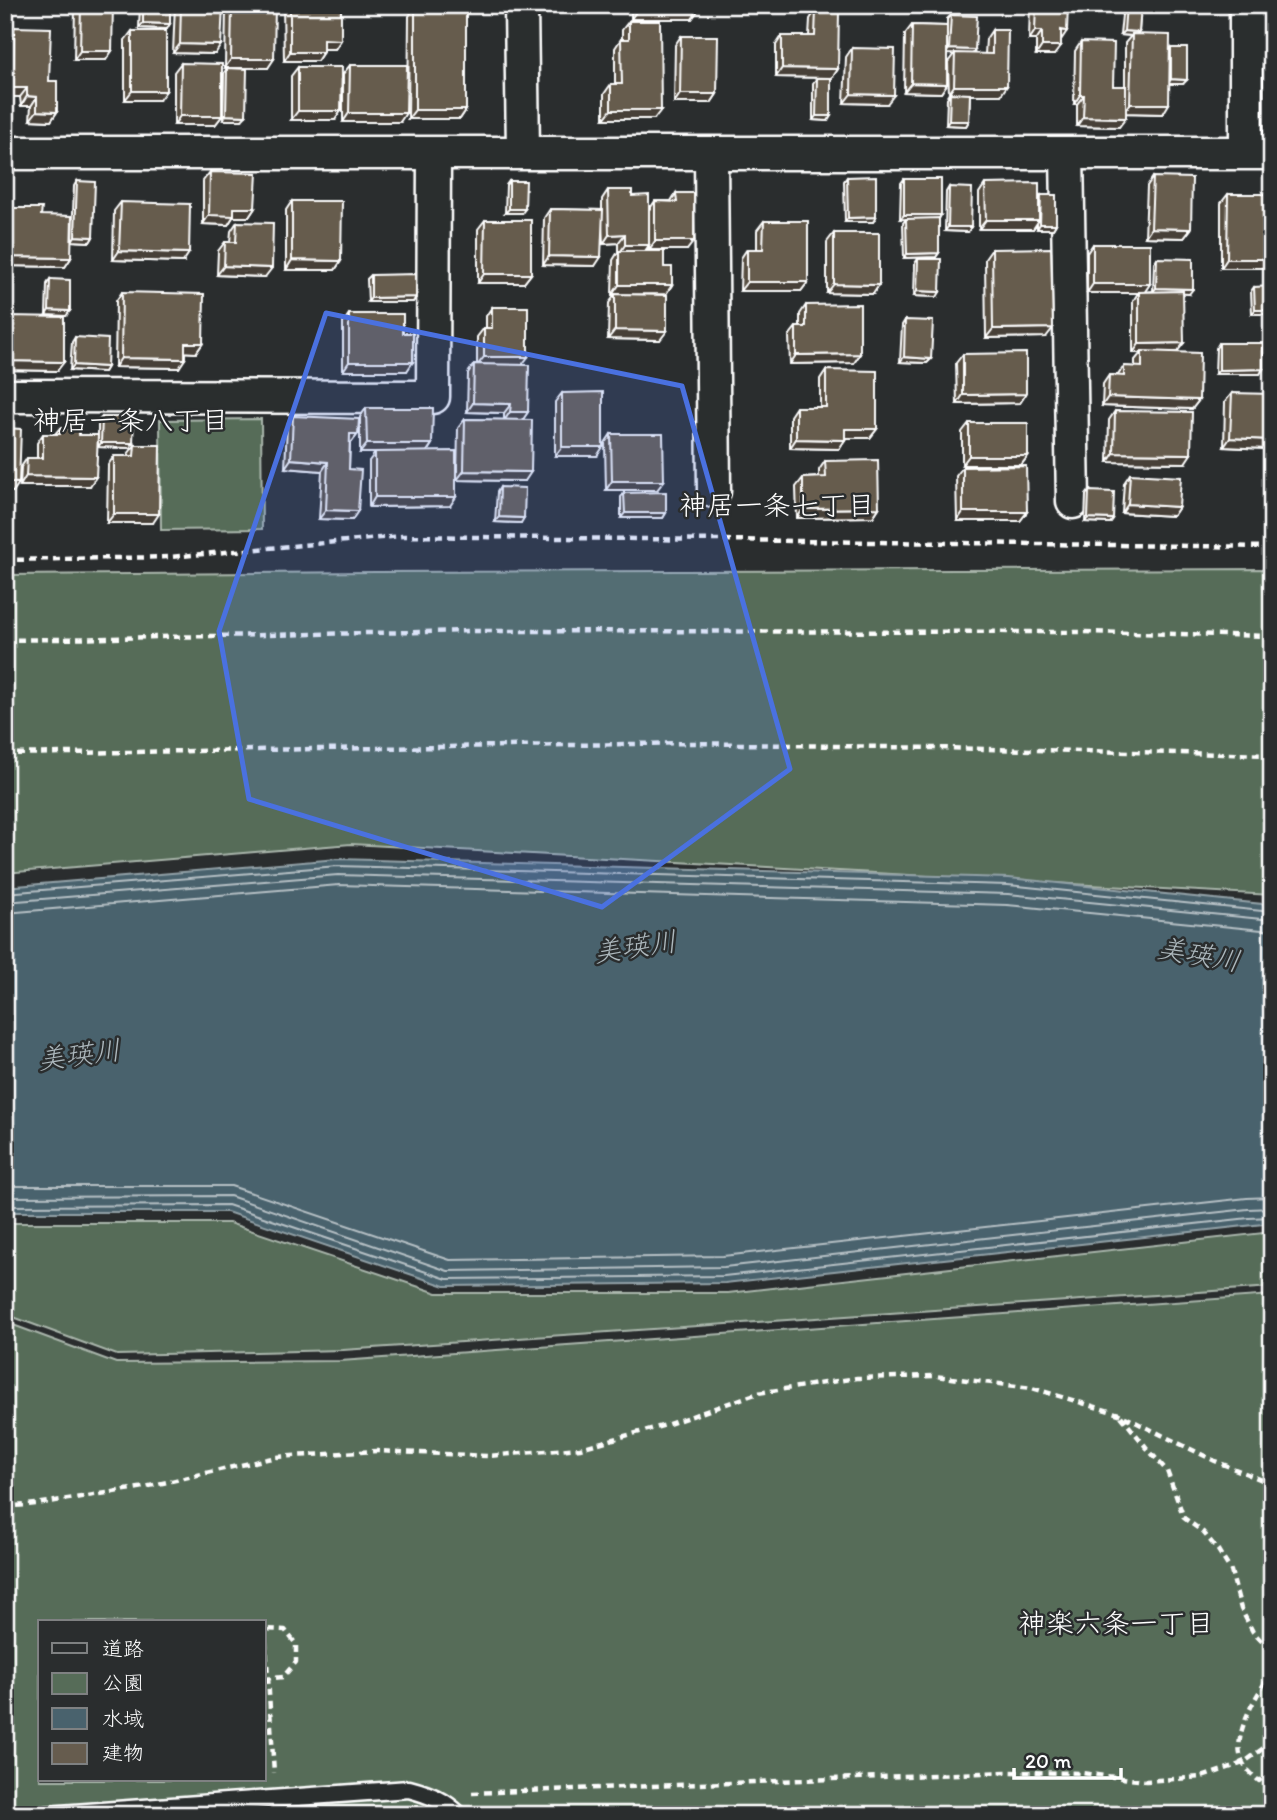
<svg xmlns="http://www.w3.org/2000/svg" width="1277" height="1820" viewBox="0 0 1277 1820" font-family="Itim,'Klee One',sans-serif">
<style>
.green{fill:#566c58;stroke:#aab6ac;stroke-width:2;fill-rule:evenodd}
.water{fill:#49626d;stroke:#92a1a7;stroke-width:2}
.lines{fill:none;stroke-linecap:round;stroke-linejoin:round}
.shore{stroke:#b6c0c5;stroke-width:2}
.lane-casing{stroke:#fff;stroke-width:21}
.street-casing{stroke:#fff;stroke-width:37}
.path{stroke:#fff;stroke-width:4.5;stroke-dasharray:7 5;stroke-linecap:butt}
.lane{stroke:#2a2d2e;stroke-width:16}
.street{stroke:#2a2d2e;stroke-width:32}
.wall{fill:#584f43;stroke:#fff;stroke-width:2}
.shaded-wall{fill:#474037;stroke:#fff;stroke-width:2}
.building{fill:#665c4e;stroke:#fff;stroke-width:2}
.marked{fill:#4a71e0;fill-opacity:0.2;stroke:#4a71e0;stroke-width:5;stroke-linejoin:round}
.labels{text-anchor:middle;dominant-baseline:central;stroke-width:5;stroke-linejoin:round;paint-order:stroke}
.neighbourhood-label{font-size:28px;fill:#fff;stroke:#2a2d2e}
.water-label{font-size:28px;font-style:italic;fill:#adb8bd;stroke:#2a2d2e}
</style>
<rect width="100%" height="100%" fill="#2a2d2e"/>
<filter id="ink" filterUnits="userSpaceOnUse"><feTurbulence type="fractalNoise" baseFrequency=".0143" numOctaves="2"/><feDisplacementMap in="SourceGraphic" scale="14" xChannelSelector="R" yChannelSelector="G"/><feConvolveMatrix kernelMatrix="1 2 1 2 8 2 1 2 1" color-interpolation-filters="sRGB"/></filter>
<g filter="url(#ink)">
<!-- green -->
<path class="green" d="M261,419L262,529L161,530L160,420Z
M1272,569V895L351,844L5,873V575L376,572Z
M5,1223H229L437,1293H728L1272,1232V1287L343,1350L117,1355L5,1314Z
M1272,1295V1815H5V1322L116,1363L340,1361ZM40,1622H264V1780H40Z"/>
<!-- water -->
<path class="water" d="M338,859L1009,878L1272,905V1223L725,1283L445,1286L227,1212H5V887Z"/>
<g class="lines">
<!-- shore -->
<path class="shore" d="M5,893L338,866L1008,885L1272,912
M5,902L338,875L1008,894L1272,920
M5,913L339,885L1007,905L1272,931
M5,1186H231L450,1260L723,1256L1247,1198L1272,1197
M5,1197L230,1196L448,1271L724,1267L1248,1209L1272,1208
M5,1206L228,1205L447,1279L724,1276L1249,1218L1272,1217"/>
<!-- lane casing -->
<g class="lane-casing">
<path id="lane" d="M46,1815L409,1789C428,1794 444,1800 459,1815"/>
</g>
<!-- street casing -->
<g class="street-casing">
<path id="street" d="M521,5L523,152
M1246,5V153
M5,153H1272
M1067,153L1073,502
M711,154L714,491
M5,396L433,397L434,154"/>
</g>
<!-- path -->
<path class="path" d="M5,560L170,557L402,536L1272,547
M5,640L472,631L1083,632L1272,636
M5,754L694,743L1272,755
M1121,1416L1146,1447L1167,1471L1184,1518L1203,1532L1218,1550L1231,1571L1241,1609L1253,1632L1272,1652
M5,1507L36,1504L145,1487L276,1457L377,1451L488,1456L580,1448L666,1425L758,1393L857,1378L935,1376L1032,1388L1119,1414L1215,1461L1272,1484
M265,1629L274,1773
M1272,1672C1257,1694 1228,1739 1244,1765C1248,1771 1254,1776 1259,1781L1272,1771
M264,1679L283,1677L296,1662V1644L285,1630L265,1629
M472,1793L1009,1772L1081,1773L1146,1781L1202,1777L1243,1763L1272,1742"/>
<!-- lane -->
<use href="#lane" class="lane"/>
<!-- street -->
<use href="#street" class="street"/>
</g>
<!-- wall -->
<path class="wall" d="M75,5H113L106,60H74Z
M140,5H170L167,29L139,28Z
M175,5H223L215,54L173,53Z
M226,5H275L268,68H225Z
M283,5H341V40L335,49H323V52L317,61H284Z
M631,5H701L692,19H631Z
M1030,5H1068L1061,40L1054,55H1036V40H1029Z
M1123,5H1141L1139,32L1137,34L1170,50L1171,48L1183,84H1169L1163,114L1126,113L1119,127L1077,126V104H1074L1075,51L1081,42L1113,86H1125V43L1131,36L1120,35Z
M415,7L466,110L460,119H408L409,16Z
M816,10L838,69L832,78L776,77V45L782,36H809L810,19Z
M951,15L975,50L973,54H985L986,39L992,30L1001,95H970L969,121L966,126L946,125L947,98L949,95L948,62L954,54H947V84L941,93L904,92L905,34L912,25L947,26V19Z
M629,21L654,119H604V94L611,84H615V48L621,39H622V30Z
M14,27L49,81L57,112L51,121L30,120L31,106H21L20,97H7L8,36Z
M132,31L159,100H125V40Z
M681,36L717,94L711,103H674L675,45Z
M852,48L887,104L844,103L846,57Z
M181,63L222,116L215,125H174V72Z
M350,65L400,122H343V74Z
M298,67L335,120H291V76Z
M227,68L242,120H223L224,73Z
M817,78L828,121L813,120V83Z
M210,172L255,208L249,217H233L228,225L203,224V181Z
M847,177L876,217L873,222H845L844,181Z
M1153,177L1191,229L1184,238L1145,237L1147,186Z
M904,179L941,215L939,219V253L936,257L904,258L903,223L906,219H900L901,183Z
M77,181L93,237L90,242L72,241L74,186Z
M509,181L522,213H505L506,185Z
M985,184L1039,198L1041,195L1056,224L1053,229H1037V223L1033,229H979V193Z
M949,187L968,232L945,231L946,192Z
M608,190L632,196L649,210L655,201H671L676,193L687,250H649V246L645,251L664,267L672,285L666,294L660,340L608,339L609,303L615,295H612L613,260L618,252V243L603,244L602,223L595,266L543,265L544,218L550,209L602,210V199Z
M1228,194L1270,268H1221V203Z
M292,201L341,261L335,270H286V210Z
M121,202L183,262L113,260L114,211Z
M12,208L41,215L71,258L65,267L5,266V217Z
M485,220L531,274L524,283H478V229Z
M764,221L808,282L801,291H740L741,258L747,249H757V230Z
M237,222L265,277L217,275L218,251L225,242H230L231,231Z
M834,233L873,294L827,293V242Z
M1093,244L1144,292L1153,291L1154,263L1157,258L1189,294L1183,293L1177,352L1199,400L1192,409L1102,406L1103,384L1109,375H1118L1124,366L1135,367V360L1141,353H1133V301L1138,293H1087V253Z
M992,249L1046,337L986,338L985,259Z
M918,259L937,297L914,296L915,263Z
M371,275L416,297L413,302H368L367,279Z
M50,279L66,316L46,315L47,284Z
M1254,287L1271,314H1252L1251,291Z
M122,292L203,343L196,353L185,352L179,368L115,367L116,301Z
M806,305L860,354L854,363L790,364L789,336L796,327H800V314Z
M492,307L522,365L528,412L522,420L525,481L457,480L458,428L465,419L504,420V413L467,412L468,373L474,364H477V337L484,328H486V316Z
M349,314L403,333L407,371H343V323Z
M9,316L57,371L5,370V321Z
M905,320L931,359L927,363L900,362L902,325Z
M75,337L107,367L104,372L70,370L72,342Z
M1219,343L1263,369L1260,374H1215L1216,348Z
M963,354L1026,394L1020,403L957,404L956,363Z
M826,370L877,429L870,438H845L839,449L790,448V416L796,407H820V379Z
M562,393L597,456H555V402Z
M1232,393L1267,449L1224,447L1225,402Z
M366,408L432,444L427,452L450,506L369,507V461L375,453H360V417Z
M1115,411L1185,463L1108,462L1109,420Z
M293,416L358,434L351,443H350L349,469L352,520L319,519L322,471L285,468L287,425Z
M102,417L130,448L98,447V421Z
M969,423L1028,456L1021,465H962V432Z
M60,428L79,435L90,486H20L21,467L27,458H37V443L43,434H55Z
M611,434L657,490H606L605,443Z
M135,445L153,523H107L108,465L114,456H128V454Z
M825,461L879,508L873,517L797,518L796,487L803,478L819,477V470Z
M963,467L1027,512L1020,521H957L956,476Z
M1130,474L1179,507L1173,516L1122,513L1124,483Z
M500,487L521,523L495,522L497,492Z
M1089,491L1113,519L1110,523L1085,522L1086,495Z
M624,493L666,513L663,518H621V497Z"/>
<!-- shaded-wall -->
<path class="shaded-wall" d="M640,6H701L692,19H631Z
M143,23L170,24L167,29L139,28Z
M1061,30L1067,31L1061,40Z
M1035,31H1042L1036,40H1029Z
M1124,31L1139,32L1135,36L1120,35Z
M323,39L341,40L335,49H317Z
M180,44L221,45L215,54L173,53Z
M1042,46H1061L1054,55H1036Z
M949,49L975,50L972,55L946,54Z
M80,51H112L106,60H74Z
M290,52H323L317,61H284Z
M231,59H274L268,68H225Z
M782,68L838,69L832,78L776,77Z
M1171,79L1187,80L1183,84H1168Z
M911,83L947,84L941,93L904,92Z
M954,86H1007L1001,95H948Z
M13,88H27L20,97H7Z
M132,91H166L159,100H125Z
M680,94H717L711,103H674Z
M851,94L894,95L887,104L844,103Z
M1080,95H1084L1077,104H1074Z
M27,96L37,97L31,106H21Z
M1130,104H1169L1163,114L1124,113Z
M415,110H466L460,119H408Z
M611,110H661L654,119H604Z
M37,111L57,112L51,121L30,120Z
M298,111H341L335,120H291Z
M349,113H406L400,122H343Z
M226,115L246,116L242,120H223Z
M180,116H222L215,125H174Z
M816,116H831L828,121L813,120Z
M1083,117L1126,118L1119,127L1077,126Z
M949,121H969L966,126L946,125Z
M234,208H255L249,217H233L228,225L203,224L209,215Z
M509,209H525L522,213H505Z
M904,215H941L938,220L900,219Z
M876,217L873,222H845L848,218Z
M986,220H1039L1033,229H979Z
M1040,224H1056L1053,229H1037Z
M948,227H971L968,232L945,231Z
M1151,228L1191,229L1184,238L1145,237Z
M625,234L618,243L603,244L609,235Z
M75,236L93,237L90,242L72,241Z
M655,241H694L687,250H649Z
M625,245H649L643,254H619Z
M119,251L189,253L183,262L113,260Z
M939,253L936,257L904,258L907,254Z
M549,256L601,257L595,266L543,265Z
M11,257L71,258L65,267L5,266Z
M1227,259H1272V265L1270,268H1221Z
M292,260L341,261L335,270H286Z
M224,266L272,268L265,277L217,275Z
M484,274H531L524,283H478Z
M747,282H808L801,291H740Z
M834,284L879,285L873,294L827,293Z
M1093,284H1150L1144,293H1087Z
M619,285H672L666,294L612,295Z
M1156,288L1193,289L1189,294L1153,292Z
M917,291L940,292L937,297L914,296Z
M416,297L413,302H368L371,298Z
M49,310L70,311L66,316L46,315Z
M1255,310H1272V314H1252Z
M1053,328L1046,337L986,338L993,329Z
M615,330L667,331L660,340L608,339Z
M185,343H203L196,353L179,352Z
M1184,343L1177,352L1133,353L1139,344Z
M860,354L854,363L790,364L796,355Z
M484,357H528L521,366H477Z
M904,357L931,359L927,363L900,362Z
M121,358L185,359L179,368L115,367Z
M8,361L64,362L57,371L5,370V364Z
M349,362H413L407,371H343Z
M74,365L107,367L104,372L70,370Z
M1263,369L1260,374H1215L1219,370Z
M1026,394L1020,403L957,404L963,395Z
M1108,397L1199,400L1192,409L1102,406Z
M473,403L511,404L504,413L467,412Z
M510,412H528L522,421H504Z
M845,429H877L870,438H839Z
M350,434H358L351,443H344Z
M1230,438L1272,440V442L1267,449L1224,447Z
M796,439L845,440L839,449L790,448Z
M101,443H133L130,448L98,447Z
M367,444H432L426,453H360Z
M562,447H603L597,456H555Z
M1114,453L1191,454L1185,463L1108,462Z
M969,456H1028L1021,465H962Z
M291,459L328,462L322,471L285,468Z
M464,471L531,472L525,481L457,480Z
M26,476L96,477L90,486H20Z
M612,481H664L657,490H606Z
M5,482L19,483L13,492H5Z
M375,497H456L450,506L369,507Z
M1128,504L1179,507L1173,516L1122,513Z
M879,508L873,517L797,518L803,509Z
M326,510L358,511L352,520L319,519Z
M963,512H1027L1020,521H957Z
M625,513H666L663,518H621Z
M114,514H159L153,523H107Z
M499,517L524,518L521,523L495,522Z
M1088,518L1113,519L1110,523L1085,522Z"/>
<!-- building -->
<path class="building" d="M81,5H113L112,51H80Z
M143,5H170V24L143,23Z
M181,5H223L221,45L180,44Z
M232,5H275L274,59H231Z
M290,5H341V40L323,39V52H290Z
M640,5H701V6H640Z
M1036,5H1068L1067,31L1061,30V46H1042V31H1035Z
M1126,5H1141L1139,32L1124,31Z
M415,7H466V110H415Z
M816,10L839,11L838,69L782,68V36H815Z
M951,15L977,16L975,50L949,49Z
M629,21H660L661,110H611V84H622L621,39H629Z
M912,25L947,26V84L911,83Z
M14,27L51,28L49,81H57V112L37,111V97L27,96V88H13Z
M992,30H1008L1007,86H954L955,53L992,54Z
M132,31H166V91H132Z
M1132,34L1170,35L1169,104H1130Z
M681,36H718L717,94H680Z
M1081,42L1114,43L1113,86H1126V118L1083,117L1084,95H1080Z
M852,48L895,49L894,95L851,94Z
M1171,48H1187V80L1171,79Z
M181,63L222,64V116H180Z
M350,65H407L406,113H349Z
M298,67H342L341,111H298Z
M227,68L247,69L246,116L226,115Z
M817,78H831V116H816Z
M950,93L970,94L969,121H949Z
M210,172L257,173L255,208H234V216L209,215Z
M876,176V217L848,218L847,177Z
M1153,177L1192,178L1191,229L1151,228Z
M904,179H941V215H904Z
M77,181L95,182L93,237L75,236Z
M509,181H526L525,209H509Z
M1039,183V220H986L985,184Z
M949,187L972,188L971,227H948Z
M608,190H632V196L649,195V245H625V234L609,235Z
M676,193H694V241H655V201L677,202Z
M1228,194H1272V259H1227Z
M1041,195H1056V224H1040Z
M292,201H342L341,261L292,260Z
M121,202L190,204L189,253L119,251Z
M12,208H42L41,215L72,216L71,258L11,257Z
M550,209L603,210L601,257L549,256Z
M939,218V253L907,254L906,219Z
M485,220H531V274H484Z
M764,221H808V282H747V249H763Z
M237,222L273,223L272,268L224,266L225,242H236Z
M834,233H879V285L834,284Z
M1093,244H1150V284H1093Z
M1051,248L1053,328L993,329L992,249Z
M619,251H664V267H672V285H619Z
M1157,258L1193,259V289L1156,288Z
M918,259H941L940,292L917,291Z
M416,274V297L371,298V275Z
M50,279L70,280V311L49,310Z
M1272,286V310H1255L1254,287Z
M1183,291L1184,343L1139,344V292Z
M122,292L204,294L203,343H185V359L121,358Z
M615,294L667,295V331L615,330Z
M860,304V354L796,355V327H806V305Z
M492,307H528V357H484V328H492Z
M349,314H403V333H413V362H349Z
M9,316L64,317V362L8,361Z
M905,320L933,321L931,359L904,357Z
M75,337L108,339L107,367L74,365Z
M1219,343H1263V369L1219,370Z
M1142,351L1200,353L1199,400L1108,397L1109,375L1124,376V366L1142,367Z
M1026,353V394L963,395V354Z
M474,364L529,365L528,412H510L511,404L473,403Z
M826,370L877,371V429H845V440L796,439V407H826Z
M603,392V447H562V393Z
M1232,393L1272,394V440L1230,438Z
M366,408H433L432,444H367Z
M1115,411L1192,412L1191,454L1114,453Z
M293,416L359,419L358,434H350L349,469L361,470L358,511L326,510L328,462L291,459Z
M102,417H134L133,443H101Z
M465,419L532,420L531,472L464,471Z
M969,423H1028V456H969Z
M5,428L21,429L19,483L5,482Z
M60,428L79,429V435H98L96,477L26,476L27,458H43V434H60Z
M611,434H663L664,481H612Z
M135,445H160L159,514H114V456H134Z
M456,451V497H375V452Z
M878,460L879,508L803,509V478L826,477L825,461Z
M1026,466L1027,512H963V467Z
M1130,474L1181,477L1179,507L1128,504Z
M500,487L525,488L524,518L499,517Z
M1089,491L1114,492L1113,519L1088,518Z
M666,492V513H625L624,493Z"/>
</g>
<!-- marked area -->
<path class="marked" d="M326,313L682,386L790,769L602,907L249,799L219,631Z"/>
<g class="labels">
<!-- neighbourhood labels -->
<g class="neighbourhood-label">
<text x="131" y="420">神居一条八丁目</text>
<text x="777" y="505">神居一条七丁目</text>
<text x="1116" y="1623">神楽六条一丁目</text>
</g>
<!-- water labels -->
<g class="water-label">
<text transform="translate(635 946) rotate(-8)">美瑛川</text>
<text transform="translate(1199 954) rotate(10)">美瑛川</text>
<text transform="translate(79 1054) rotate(-7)">美瑛川</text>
</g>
</g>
<!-- margin -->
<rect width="1277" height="1820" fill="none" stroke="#2a2d2e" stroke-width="28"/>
<rect x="14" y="14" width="1249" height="1792" fill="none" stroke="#fff" stroke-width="2.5" filter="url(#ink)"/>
<!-- legend -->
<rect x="38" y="1620" width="228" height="161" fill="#2a2d2e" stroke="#7f8182" stroke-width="2"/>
<rect x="52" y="1643" width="35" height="10" fill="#2a2d2e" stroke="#7f8182" stroke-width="2"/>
<text x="102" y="1656" font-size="21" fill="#ffffff">道路</text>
<rect x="52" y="1673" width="35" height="21" fill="#566c58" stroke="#7f8182" stroke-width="2"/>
<text x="102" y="1690" font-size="21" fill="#ffffff">公園</text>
<rect x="52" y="1708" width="35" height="21" fill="#49626d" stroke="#7f8182" stroke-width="2"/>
<text x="102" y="1726" font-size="21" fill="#ffffff">水域</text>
<rect x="52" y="1743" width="35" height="21" fill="#665c4e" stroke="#7f8182" stroke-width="2"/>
<text x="102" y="1760" font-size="21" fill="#ffffff">建物</text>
<!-- scale -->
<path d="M1014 1768v10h107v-10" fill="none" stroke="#ffffff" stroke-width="3.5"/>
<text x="1025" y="1768" font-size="21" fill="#ffffff" stroke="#2a2d2e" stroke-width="5" paint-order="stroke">20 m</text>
</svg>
